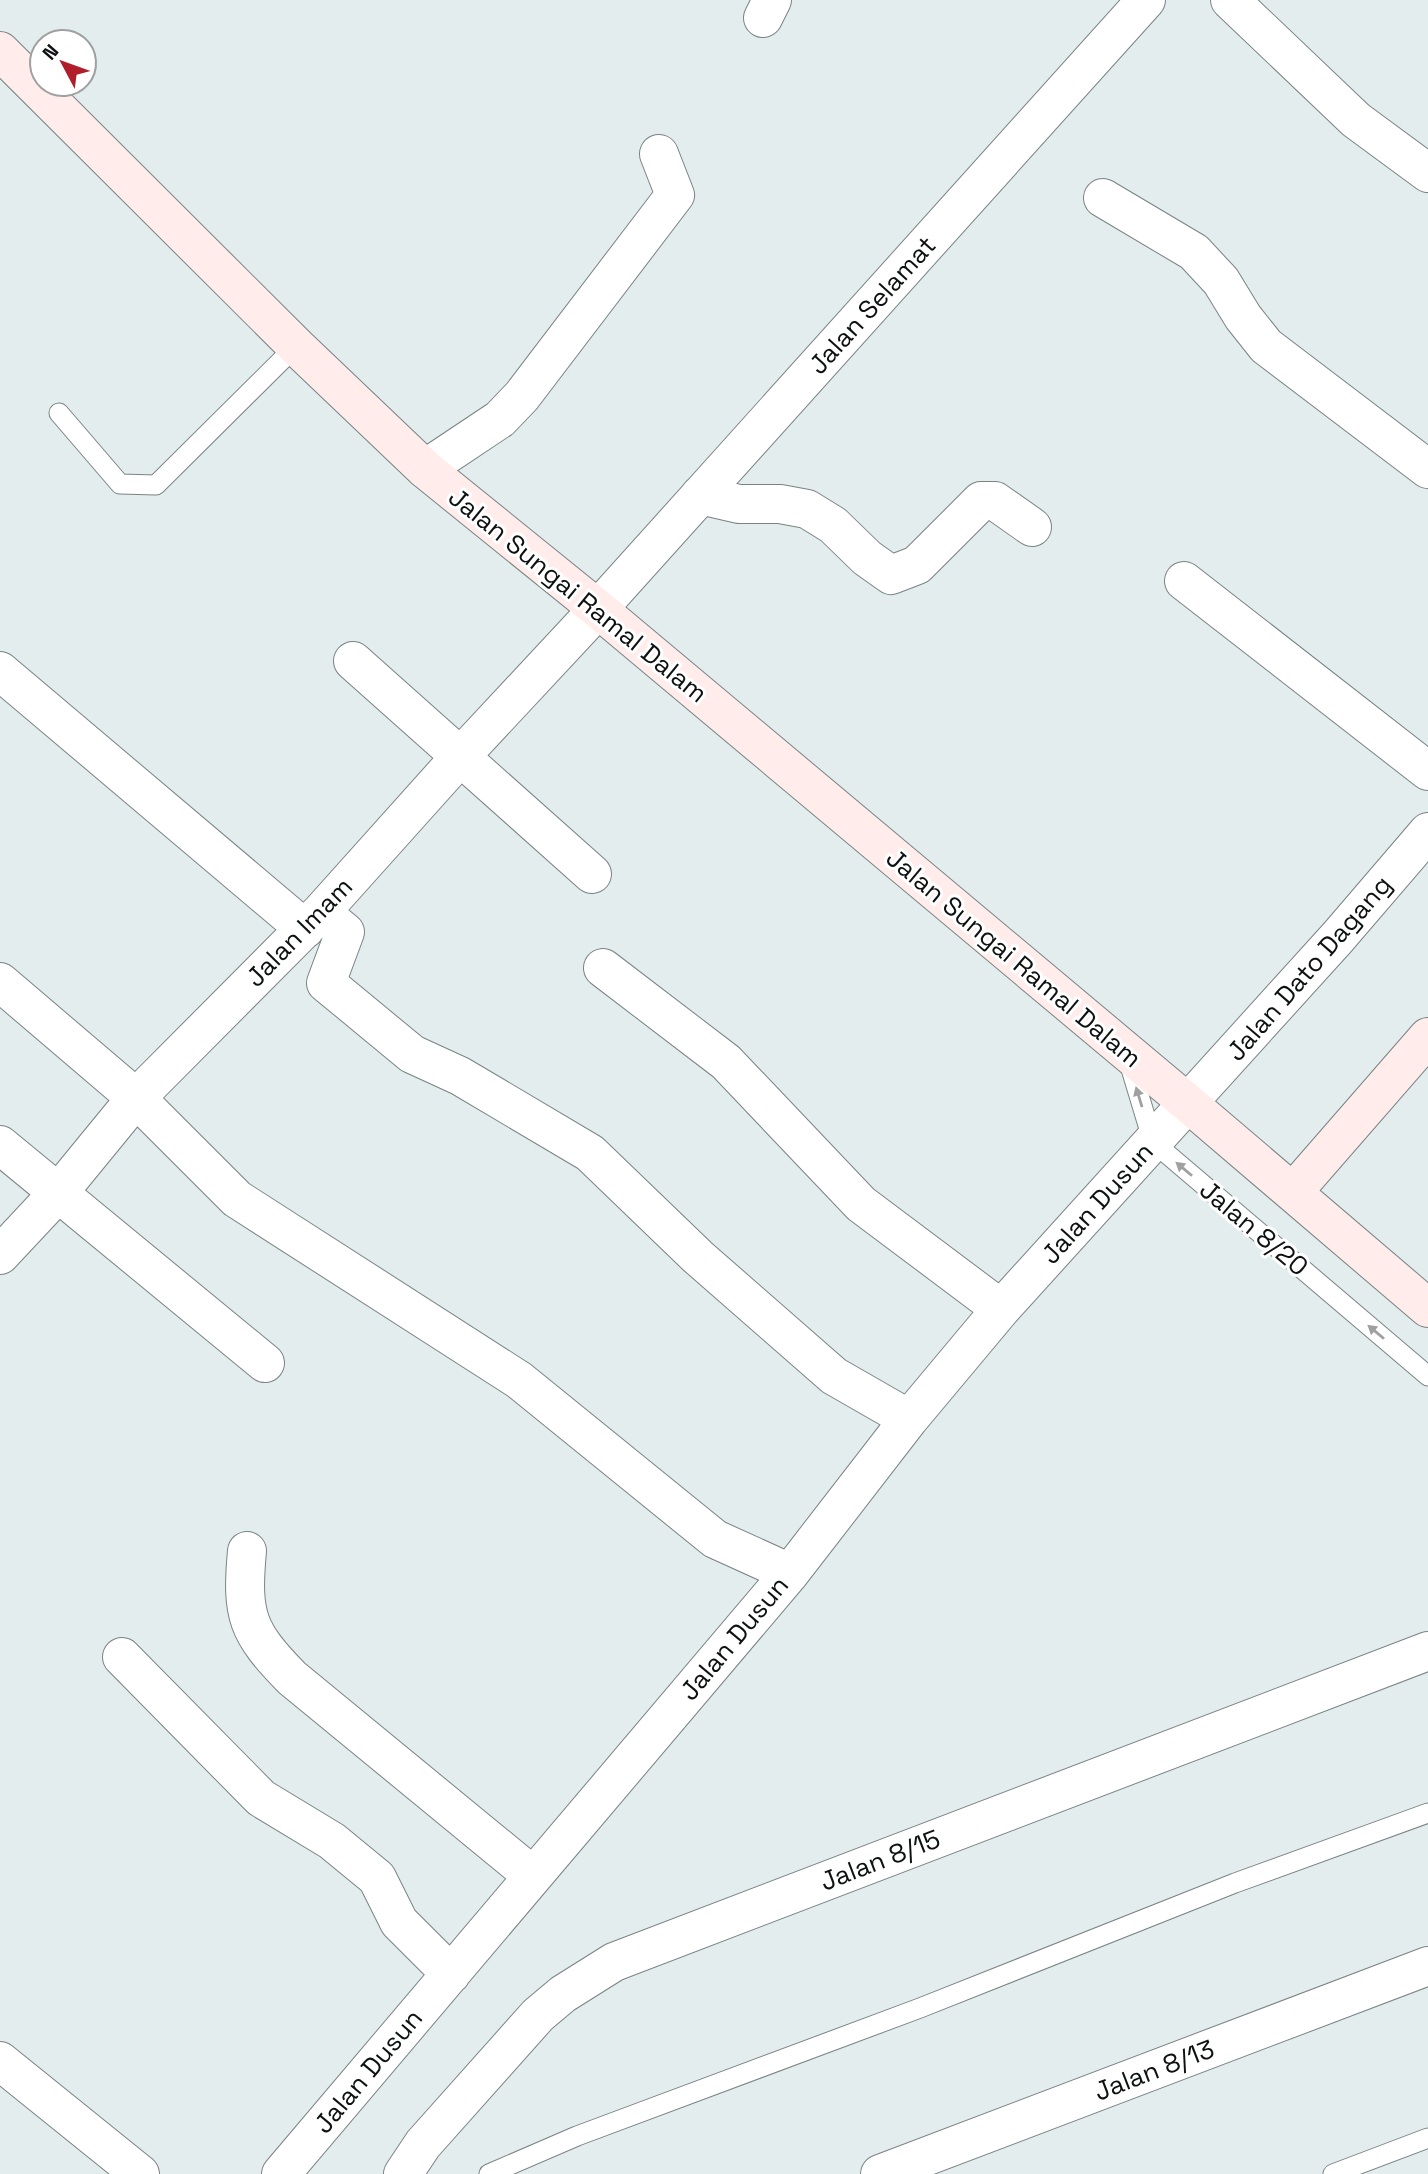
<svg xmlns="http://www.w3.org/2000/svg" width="1428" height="2174" viewBox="0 0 1428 2174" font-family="'Space Grotesk',sans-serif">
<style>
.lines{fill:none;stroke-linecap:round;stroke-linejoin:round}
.lane-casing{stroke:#7a8383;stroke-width:21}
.street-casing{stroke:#7a8383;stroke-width:40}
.secondary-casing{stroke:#7a8383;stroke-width:40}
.lane{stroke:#fff;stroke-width:19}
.street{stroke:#fff;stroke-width:38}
.secondary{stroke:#ffeceb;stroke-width:38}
.oneway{fill:#9fa0a0}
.labels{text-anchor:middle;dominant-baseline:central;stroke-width:6;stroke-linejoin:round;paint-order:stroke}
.street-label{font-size:26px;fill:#0e1111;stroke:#fff}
</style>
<rect width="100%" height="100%" fill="#e3eded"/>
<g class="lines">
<!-- lane casing -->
<g class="lane-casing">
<path id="lane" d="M59,413L120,484L156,485L296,346
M1128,1059L1153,1142L1428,1376
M489,2174L577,2136L920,2008L1235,1883L1428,1813
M1333,2174L1428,2138"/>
</g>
<!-- street casing -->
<g class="street-casing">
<path id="street" d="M1230,0L1356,120L1428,173
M763,18L772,0
M1103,198L1194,252L1221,281L1243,317L1266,346L1428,469
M425,469L500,419L522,396L675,195L659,154
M700,495L739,504H780L807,509L833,525L867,558L891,575L917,565L981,501H995L1032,527
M1184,581L1428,771
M353,661L592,874
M0,671L305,929
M321,912L345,932L326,983L412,1054L460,1076L590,1153L698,1257L834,1376L909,1419
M603,968L726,1062L861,1204L1001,1309
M0,982L136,1098L237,1199L519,1380L715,1539L790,1573
M0,1145L265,1363
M0,1255L59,1192L136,1098L321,912L460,757L598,609L1146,0
M247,1551C241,1616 247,1632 292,1678L533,1876
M122,1657L261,1798L332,1841L377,1878L399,1922L451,1974
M0,2061L140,2174
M281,2174L790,1573L909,1419L1001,1309L1338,937L1428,832
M403,2174L423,2144L538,2015L563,1994L614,1962L1428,1651
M880,2174L1428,1966"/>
</g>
<!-- secondary casing -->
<g class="secondary-casing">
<path id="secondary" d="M0,51L296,346L425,469L598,609L1189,1104L1428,1308
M1293,1192L1428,1037"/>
</g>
<!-- lane -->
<use href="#lane" class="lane"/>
<!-- street -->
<use href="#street" class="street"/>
<!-- secondary -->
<use href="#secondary" class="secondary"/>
</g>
<!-- one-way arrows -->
<defs><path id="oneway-solid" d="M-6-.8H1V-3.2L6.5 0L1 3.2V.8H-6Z" transform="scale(1.75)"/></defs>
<g class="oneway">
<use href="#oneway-solid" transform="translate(1139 1097) rotate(-107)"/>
<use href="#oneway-solid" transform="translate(1184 1169) rotate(-140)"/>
<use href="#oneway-solid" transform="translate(1376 1332) rotate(-140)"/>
</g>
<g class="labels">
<!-- street labels -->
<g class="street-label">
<text transform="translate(872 305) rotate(-48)">Jalan Selamat</text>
<text transform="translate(578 595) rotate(39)">Jalan Sungai Ramal Dalam</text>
<text transform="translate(299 932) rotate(-46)">Jalan Imam</text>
<text transform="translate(1014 958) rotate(40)">Jalan Sungai Ramal Dalam</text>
<text transform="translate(1309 968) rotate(-49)">Jalan Dato Dagang</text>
<text transform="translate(1097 1203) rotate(-48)">Jalan Dusun</text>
<text transform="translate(1254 1228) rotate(40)">Jalan 8/20</text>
<text transform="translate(734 1638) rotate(-50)">Jalan Dusun</text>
<text transform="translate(880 1860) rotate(-21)">Jalan 8/15</text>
<text transform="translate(1154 2070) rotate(-21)">Jalan 8/13</text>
<text transform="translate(368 2071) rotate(-50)">Jalan Dusun</text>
</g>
</g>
<!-- north arrow -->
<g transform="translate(63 63) rotate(311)"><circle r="33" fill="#ffffff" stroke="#9fa0a0" stroke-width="2"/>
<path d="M0-5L12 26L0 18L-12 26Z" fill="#b01d2b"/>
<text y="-10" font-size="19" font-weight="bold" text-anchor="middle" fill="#0e1111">N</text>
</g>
</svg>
